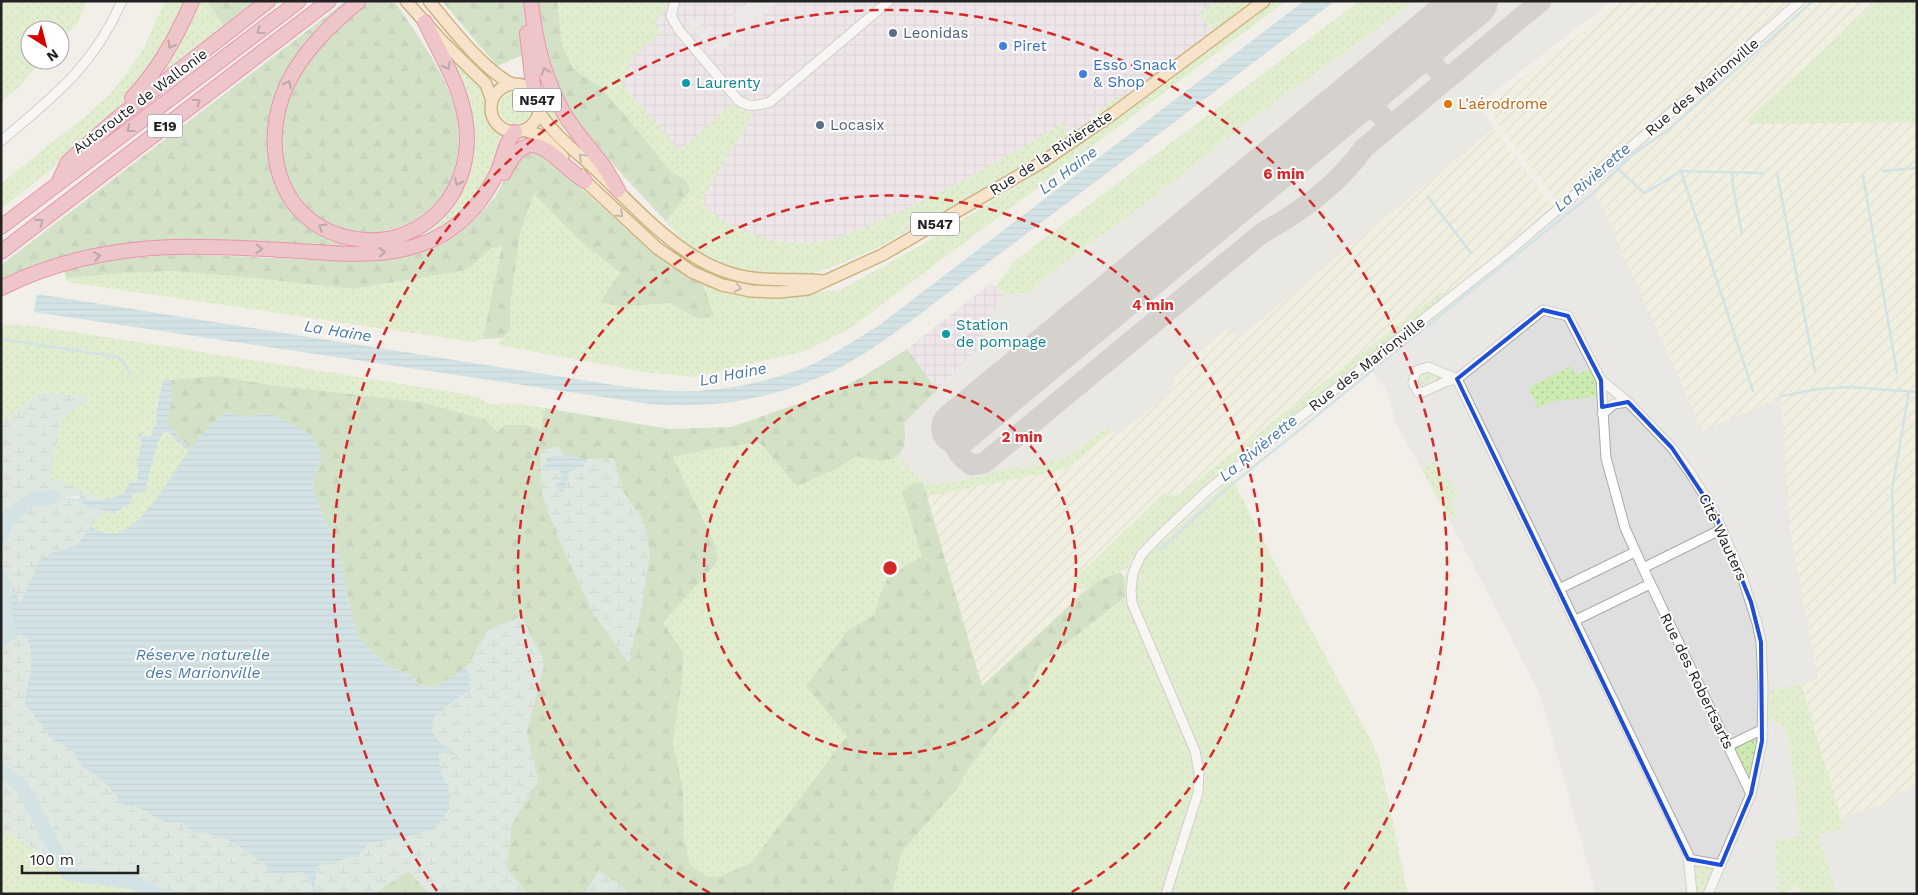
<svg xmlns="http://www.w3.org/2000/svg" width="1918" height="895" viewBox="0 0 1918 895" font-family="'Work Sans',sans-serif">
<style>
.residential{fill:#e0dfdf}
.industrial{fill:url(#industrial-grid)}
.airport{fill:#e1dfda}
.farmland{fill:url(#farmland-furrows)}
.grass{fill:url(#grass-dots)}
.forest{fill:url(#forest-firs)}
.wetland{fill:url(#wetland-marsh)}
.parking{fill:#e2e2e2}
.water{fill:url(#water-rules)}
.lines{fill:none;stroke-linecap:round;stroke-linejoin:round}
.stream{stroke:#aad3df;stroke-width:2.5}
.river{stroke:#aad3df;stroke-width:14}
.taxiway{stroke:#b1b0ac;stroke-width:21}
.runway{stroke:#b1b0ac;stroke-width:52}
.minor-casing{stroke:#a9a9a9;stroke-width:11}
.major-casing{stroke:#a06b00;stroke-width:14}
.highway-casing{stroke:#dc2a67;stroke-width:16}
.minor{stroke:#fff;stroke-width:9}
.major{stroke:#fcd6a4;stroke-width:11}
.highway{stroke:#e892a2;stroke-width:14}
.oneway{stroke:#7b545c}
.oneway2{stroke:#8f7c63}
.marked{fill:none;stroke:#1d4ed8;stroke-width:4;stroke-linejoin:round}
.ring{fill:none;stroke:#d62828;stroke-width:2.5;stroke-dasharray:9 6}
.service-dot{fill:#5c6f8a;stroke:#fff;stroke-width:2}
.shop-dot{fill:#3f7fe0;stroke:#fff;stroke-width:2}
.culture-dot{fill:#0f9aa8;stroke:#fff;stroke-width:2}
.food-dot{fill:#e8710a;stroke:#fff;stroke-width:2}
.labels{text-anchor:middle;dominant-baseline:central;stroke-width:4;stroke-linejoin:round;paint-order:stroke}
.shield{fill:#fff;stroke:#646464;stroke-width:1}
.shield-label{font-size:14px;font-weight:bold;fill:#222}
.service-label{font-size:15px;fill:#4e5e75;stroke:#fff;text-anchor:start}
.shop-label{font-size:15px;fill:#366cbe;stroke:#fff;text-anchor:start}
.culture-label{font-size:15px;fill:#0d838f;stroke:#fff;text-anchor:start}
.street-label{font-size:15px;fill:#222;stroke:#fff}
.food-label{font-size:15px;fill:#c56008;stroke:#fff;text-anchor:start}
.water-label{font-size:16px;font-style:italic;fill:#4a7aab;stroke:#fff}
.centre{fill:#d62828;stroke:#fff;stroke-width:2.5}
.ring-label{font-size:15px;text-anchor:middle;font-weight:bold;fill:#d62828;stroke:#fff;stroke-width:4;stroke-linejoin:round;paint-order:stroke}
</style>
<defs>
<pattern id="industrial-grid" width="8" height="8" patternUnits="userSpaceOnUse" patternTransform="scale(1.25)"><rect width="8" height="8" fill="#ebdbe8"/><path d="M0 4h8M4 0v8" fill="none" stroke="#c9bcc7"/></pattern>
<pattern id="farmland-furrows" width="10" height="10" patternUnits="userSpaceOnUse" patternTransform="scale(1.25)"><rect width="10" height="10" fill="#eef0d5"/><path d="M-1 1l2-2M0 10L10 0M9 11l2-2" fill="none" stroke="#ccceb7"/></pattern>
<pattern id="grass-dots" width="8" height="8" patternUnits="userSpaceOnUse" patternTransform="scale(1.25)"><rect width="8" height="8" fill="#cdebb0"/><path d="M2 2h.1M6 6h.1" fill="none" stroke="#b0c997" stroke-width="1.8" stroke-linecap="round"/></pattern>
<pattern id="forest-firs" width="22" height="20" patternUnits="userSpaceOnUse" patternTransform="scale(1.25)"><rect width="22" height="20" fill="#add19e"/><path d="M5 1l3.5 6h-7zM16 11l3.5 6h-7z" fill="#95b388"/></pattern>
<pattern id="wetland-marsh" width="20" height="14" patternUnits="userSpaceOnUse" patternTransform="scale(1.25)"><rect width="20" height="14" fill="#c6e0d4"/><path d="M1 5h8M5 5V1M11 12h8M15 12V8" fill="none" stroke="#aac0b6"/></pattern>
<pattern id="water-rules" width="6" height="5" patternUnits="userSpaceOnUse" patternTransform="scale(1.25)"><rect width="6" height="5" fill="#aad3df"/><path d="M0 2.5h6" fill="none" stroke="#92b5bf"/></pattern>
</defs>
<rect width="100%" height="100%" fill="#f2efe9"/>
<!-- residential -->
<path class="residential" d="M1593,188L1703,431L1781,396L1791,535L1818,680L1769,692L1780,723L1788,734L1800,835L1776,843L1778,894H1596L1540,694L1449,519L1396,423L1385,387L1369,368Z
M1917,786V894H1837L1819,836L1843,828L1841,817L1889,803L1888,797Z"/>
<!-- industrial -->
<path class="industrial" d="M544,1H1254L1214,32L1069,137L1011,172L879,247L832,267L705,258L689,247L581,130Z
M988,285L996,286L1005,294L998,302L977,351L937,390L907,349Z"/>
<!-- airport -->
<path class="airport" d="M1415,1H1612L1477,105L1494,128L1239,338L1227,330L1175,390L1117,435L1109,427L1101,431L1083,446L1061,459L1027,468L1010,467L982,476L949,483H923L897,456L903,446L906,437L904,423L977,351L998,302L1005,294L1030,293L1048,275L1150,200L1247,123Z"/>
<!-- farmland -->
<path class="farmland" d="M1622,1H1793L1558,203L1490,113L1492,101Z
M1806,1H1877L1749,118L1752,124L1917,122V786L1888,797L1890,802L1841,817L1801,684L1818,679L1791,535L1781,397L1703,431L1593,188Z
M1494,128L1552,207L1451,291L1438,294L1177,496L1163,495L1076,587L1082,590L1090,587L982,687L926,496L1066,469L1074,465L1078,459L1113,430L1117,435L1175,390L1172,375L1227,329L1239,338Z"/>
<!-- grass -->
<path class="grass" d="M1,1H87L77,24L60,41V30H30V60H42L19,87L1,102Z
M165,1H184L171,35L136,88L117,111L62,161L1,209V183L87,115L110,94L127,73L144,48Z
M197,1H207L224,26L159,76L176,48Z
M275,1H283L120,124L217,45Z
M557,1H669L664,11L654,22L661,32L632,59L623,85L680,150L734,103L744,112L754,113L701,201C726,232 783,249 822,241C846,237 868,226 889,216C950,189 1007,157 1064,122L1069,137L1011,172L879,247L832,267L800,277L754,276L730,270L705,258L689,247L666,221L690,190L685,179L672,173L601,87L585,77L572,67L562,45Z
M1219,1H1254L1214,32L1197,12Z
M1274,1H1286L848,330L802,352L695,377L650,373L497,345L510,330L511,298L520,233L534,194L580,241L620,274L601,301L622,307L670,303L698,319L714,316L703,284L767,298L840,290L916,248L1033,176L1096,132Z
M1359,1H1415L1247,123L1150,200L1048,275L1030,293L1005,294L996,286L1013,262Z
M1877,1H1917V122L1751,124L1749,118Z
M534,51L566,127L562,130L546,114L544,99L539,89Z
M457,61C464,68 475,75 480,83C494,104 474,118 504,136C486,188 459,233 401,244C382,247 362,247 343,249V240L419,231L467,164L453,66Z
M499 108a16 16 0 1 1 32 0a16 16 0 1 1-32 0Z
M1121,97L1124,98L1093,120V116L1116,98Z
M503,246L483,339L474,342L67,282L66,278L112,274L171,271L244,277L353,289L467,270L492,248Z
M1451,291L1222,472L1138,549L1128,568L1102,579L1090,587L1082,590L1076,587L1074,580L1163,494L1177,496L1438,294Z
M1,324L33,326L158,345L459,393L477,397L490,404H518L545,408L541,431L525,425L498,432L485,419L419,402L272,385L217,376L170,380L165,378C164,382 164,386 163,389C161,393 158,396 157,400C153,415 166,436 141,436L139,440L142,443L140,455L136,460L139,472L137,475V483H133L131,481C127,491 119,495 113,504L50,477L62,419L89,397L41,392L1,423Z
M1571,366L1576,375L1590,369L1598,383V396L1550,402L1538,408L1528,388Z
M1428,373L1443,377V379L1434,384V379L1426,383L1425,388L1418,387L1417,380Z
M1109,427L1113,430L1066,469L934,495L926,496L923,483L922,556L889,577L880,595L874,615L849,629L807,686L847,736L751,864L719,877H707L690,865L684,838L683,790L673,742L682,680L663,623L717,562L716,546L673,457L717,448L760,443L840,467L857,456C872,461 882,463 897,456L923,483H949L982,476L1010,467L1027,468L1061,459L1083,446L1101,431Z
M163,431L169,432L176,441L190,451C172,472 142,532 112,534C106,534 96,529 90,527L100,515L108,511L116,512L130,504L133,494L145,490L153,457Z
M1434,461L1460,494L1451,502L1456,516L1449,519L1422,470Z
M1232,478L1277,567L1372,742L1380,762L1408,894H892L902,851L957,789L971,764L1026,695L1039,665L1125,597L1124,577Z
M1801,684L1844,828L1819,836L1837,894H1802L1797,886L1784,894H1778L1776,842L1800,835L1788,734L1780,723L1768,721L1769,691Z
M1756,737L1758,739L1752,777L1748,779L1734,750L1735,747Z
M1,829L14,835L68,874L133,882L153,894H1Z
M1692,863L1716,869L1704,894H1694Z"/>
<!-- forest -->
<path class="forest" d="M207,1H257L224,26Z
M346,1H353L277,100L281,190L343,240V249L193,242L1,283V265Z
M371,1H390L392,3L395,2C415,32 438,62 451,96C461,122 461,151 452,177C445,196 432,209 416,219C404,227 390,230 376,232C306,238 266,168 287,105C301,61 336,29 371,1Z
M442,1H557L562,45L572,67L585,77L601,87L672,173L685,179L690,190L666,221L581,130L532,51L497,66Z
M530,150L546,156L648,249L703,284L714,316L698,319L670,303L622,307L600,302L620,273L580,241L534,194L520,233L511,298L510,330L503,338L483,339L502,246L492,248L467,270L353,289L244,277L171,271L112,274L66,278L64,270L107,260L183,254L342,261L375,260L434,246L457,233L477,217L495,197L515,160Z
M907,349L937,390L904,423C911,461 887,466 857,456L840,467L797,486L760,443L717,448L673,457L716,546L717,562L663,623L683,652L682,680L673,742L683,790L684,838L690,865L707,877H719L751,863L847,736L806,686L849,629L874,615L880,595L888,577L922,556L902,492L912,484L923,483L982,686L1090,587L1102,579L1120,572L1124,577L1125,597L1039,665L1026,695L971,764L957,789L902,851L892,894H317V866L358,856L369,843L401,837L442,776L445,752L448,705L470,690L467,667L437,686L428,687L419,685L411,675L387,666L357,636L347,595L340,556L312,487L322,456L269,413L244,417L226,412L212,424L191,448L180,440L173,429L171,428L166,422C170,407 175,395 170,380L217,376L272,385L419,402L485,419L498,432L504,425H525L541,430L545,408L669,429L731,427L835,391L864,376Z"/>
<!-- wetland -->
<path class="wetland" d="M41,392L90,397L62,419L50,477L104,500L94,502L80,496L56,498L81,502L88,507L108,511L100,515L77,545L53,552L40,560L20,604L13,586L7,617L10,638L19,634L27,638C36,660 29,680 24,702L50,737L74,751L82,768C99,775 112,788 122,804L137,807L164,822H181L193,833C222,831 244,849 266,866L267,871L284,875L290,873L300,872L308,877L315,894H161L133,882L68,874L14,835L1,829V423Z
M559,446L563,455L547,458L553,469L560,471L562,480L559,484L566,486L569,472L579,466H584L582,463L587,459L614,458L623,491L644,522L650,553L642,606L629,663L594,615L563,549L542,495L540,451Z
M521,616L545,662L527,732L538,781L512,824L507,869L528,894H430L408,871L375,894H317L315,887L317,866L358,856L369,843L401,837L433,829L449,809L438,764L439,754L445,752L457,755L440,742L432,732L434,719L448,705L470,690L467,667L487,631Z
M599,870L626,890L628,894H584Z"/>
<!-- parking -->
<path class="parking" d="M751,1H755L757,4L760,1H773L776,4L719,53L713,45L740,22L734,15Z
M692,15L711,37L705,43L686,21Z"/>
<!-- water -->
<path class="water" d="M1304,1H1335L932,305C906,325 879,345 850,362C790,396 719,410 650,404L34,312L37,294L620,386C643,389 666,392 689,391C726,391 781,379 815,363C837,352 857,339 878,326Z
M165,378L170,380C175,395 170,407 166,422L171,428L173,429L180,440L191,448L212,424L226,412L244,417L269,413L311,434L322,456L312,487L340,556L347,595L357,636L387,666L411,675L419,685L428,687L437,686L467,667L470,690L448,705L434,718L432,732L440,742L458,756L445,752L439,754C438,770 446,780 450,795C452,805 442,822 434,828C425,835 382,841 369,843L358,856L317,866L315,887L317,894H315L308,877L301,872L290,873L284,875L267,871L265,865C244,849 222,831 193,833L181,822H164L137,807L122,804C112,788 99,775 82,768L74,752L50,737L24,702C29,680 36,659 27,638L19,634L10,638L7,618L13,585L20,604L40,560L53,552L77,545L90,527C96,529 106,534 112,534C142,532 172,472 189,451L176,441L169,432H163C154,450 150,470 145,491L133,494L130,504L116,512L115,515L108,511L88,507L81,502L53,497L79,499L80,496C98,504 107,500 124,493L131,480L133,483H137V474L139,472L136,460L140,455L139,450L142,443L138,435L140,432L142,436H149L153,434V428L157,426C155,406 159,396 165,378Z
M563,455L587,459L582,463L584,467H579L569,472L566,487L562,493L555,486L562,480L560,471L545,467L546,458Z"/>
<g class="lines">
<!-- stream -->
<path class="stream" d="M1618,169L1643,192H1647L1681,171L1764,173
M1681,171L1753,391
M1883,171L1917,168
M1732,172L1733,187L1742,234
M1777,173L1815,371
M1863,176L1897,373
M1428,197L1471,253
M1,339L118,357L126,365L130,375
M1381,363L1591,195L1631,156L1669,129L1813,1
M1781,396L1818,389L1849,387L1917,392
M1160,550L1224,491L1374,369
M1895,583L1892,490L1909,392"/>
<!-- river -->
<path class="river" d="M1,535L9,517L31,500L53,497
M1,578L9,634L1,639
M1,771L22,786L68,874L133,882L157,894"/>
<!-- taxiway -->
<path class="taxiway" d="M1418,46L1446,80
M1362,93L1390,126
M957,428L953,436C954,449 960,458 972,465L984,463L1262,233C1301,212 1339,183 1364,148L1541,1"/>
<!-- runway -->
<path class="runway" d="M957,428L1472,1"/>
<!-- minor casing -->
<g class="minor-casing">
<path id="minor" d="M675,1L671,16L679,30L738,100C749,108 757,106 770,102L889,1
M1,141C54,96 93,67 122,1
M1601,380L1606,458L1625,528L1643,568L1751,794
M1602,414L1614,404L1628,402
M1643,568L1722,529
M1559,589L1635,552
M1574,621L1650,584
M1728,746L1763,729
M1688,859L1721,865
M1166,894L1198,793L1199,771L1195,751L1132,603L1131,590L1133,573L1141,555L1159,536L1208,490L1508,252L1764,33L1800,1
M1692,894L1688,854L1457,379L1445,382L1421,393H1419L1413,383L1416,371L1428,367L1457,379L1543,310L1568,316L1601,380L1628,402L1672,448L1689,471L1714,511L1742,576L1757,623L1761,642L1763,686L1762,741L1751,794L1708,894"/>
</g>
<!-- major casing -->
<g class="major-casing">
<path id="major" d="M406,1L441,40L486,84L492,101
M429,1C451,27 482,69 512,84
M491 108a24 24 0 1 1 48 0a24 24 0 1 1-48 0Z
M538,110C551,133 577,152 596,170C625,197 653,229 686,251C700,261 716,269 733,274C764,283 793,278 824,281
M524,130L542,136L563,157
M581,175L585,181L657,248L692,272L722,285L751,291L779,292L808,289L882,255L1044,161L1114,113L1264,1"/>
</g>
<!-- highway casing -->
<g class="highway-casing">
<path id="highway" d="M359,1C330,25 302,52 286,87C261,144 276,217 342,236C361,241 383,242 402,235C421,228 437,216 449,199C467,172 471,139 463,108C456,78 438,50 425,22
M531,1C535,41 544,80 565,115C576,133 589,147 602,164C608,172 613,182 618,190
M527,33L534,94
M132,98C158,70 177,37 192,1
M504,173C531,116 553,161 585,181
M59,181L68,162L114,121L268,1
M1,227L299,1
M1,252L329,1
M1,288C55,261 114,249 173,247C210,246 246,248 283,250C340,253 406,264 455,226C473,212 487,193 497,173C504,158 504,144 515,132"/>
</g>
<!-- minor -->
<use href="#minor" class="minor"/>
<!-- major -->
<use href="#major" class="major"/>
<!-- highway -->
<use href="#highway" class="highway"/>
</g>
<!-- one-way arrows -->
<defs><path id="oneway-chevron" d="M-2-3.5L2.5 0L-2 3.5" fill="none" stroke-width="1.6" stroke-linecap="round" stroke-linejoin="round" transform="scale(1.25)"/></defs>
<g class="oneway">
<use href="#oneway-chevron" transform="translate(260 31) rotate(143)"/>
<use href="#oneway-chevron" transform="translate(171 45) rotate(120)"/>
<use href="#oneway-chevron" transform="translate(447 66) rotate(62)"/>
<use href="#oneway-chevron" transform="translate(545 71) rotate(-110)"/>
<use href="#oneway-chevron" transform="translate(288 84) rotate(-64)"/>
<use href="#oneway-chevron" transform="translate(197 102) rotate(-37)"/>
<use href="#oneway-chevron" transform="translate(130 129) rotate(143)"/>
<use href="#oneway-chevron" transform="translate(458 182) rotate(114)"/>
<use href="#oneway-chevron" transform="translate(40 222) rotate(-38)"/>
<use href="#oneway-chevron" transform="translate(322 227) rotate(-149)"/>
<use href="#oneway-chevron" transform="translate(259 249) rotate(2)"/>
<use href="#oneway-chevron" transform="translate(382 252) rotate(-7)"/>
<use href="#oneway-chevron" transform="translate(97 256) rotate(-11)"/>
</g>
<g class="oneway2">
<use href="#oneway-chevron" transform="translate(582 157) rotate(-137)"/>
<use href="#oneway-chevron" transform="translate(620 214) rotate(43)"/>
<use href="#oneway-chevron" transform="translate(738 288) rotate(12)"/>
</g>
<!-- marked area -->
<path d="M0 0H1918V895H0ZM1543,310L1568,316L1601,380L1602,407L1628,402L1672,448L1714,511L1751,602L1761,642L1762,741L1751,794L1721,865L1688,859L1457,379Z" fill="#f2efe9" fill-opacity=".55" fill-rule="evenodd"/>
<path class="marked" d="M1543,310L1568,316L1601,380L1602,407L1628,402L1672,448L1714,511L1751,602L1761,642L1762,741L1751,794L1721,865L1688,859L1457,379Z"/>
<!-- distance rings -->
<g class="ring">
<circle cx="890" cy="568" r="186"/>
<path d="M710 893A372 372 0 1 1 1070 893"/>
<path d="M437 891A557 557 0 1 1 1343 891"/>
</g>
<!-- markers -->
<g class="service-dot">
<circle cx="893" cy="33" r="5"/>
<circle cx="820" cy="125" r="5"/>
</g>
<g class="shop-dot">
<circle cx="1003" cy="46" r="5"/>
<circle cx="1083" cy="74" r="5"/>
</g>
<g class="culture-dot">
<circle cx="686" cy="83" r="5"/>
<circle cx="946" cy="334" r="5"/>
</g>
<circle class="food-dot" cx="1448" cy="104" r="5"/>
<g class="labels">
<!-- shield labels -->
<g class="shield">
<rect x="513" y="88.5" width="48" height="23" rx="4"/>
<rect x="147.5" y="114.5" width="35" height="23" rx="4"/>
<rect x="911" y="212.5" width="48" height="23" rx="4"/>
</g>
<g class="shield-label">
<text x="537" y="100">N547</text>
<text x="165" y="126">E19</text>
<text x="935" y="224">N547</text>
</g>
<!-- service labels -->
<g class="service-label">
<text x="903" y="33">Leonidas</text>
<text x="830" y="125">Locasix</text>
</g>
<!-- shop labels -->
<g class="shop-label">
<text x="1013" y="46">Piret</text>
<text x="1093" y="65">Esso Snack<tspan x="1093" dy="17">&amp; Shop</tspan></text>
</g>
<!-- culture labels -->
<g class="culture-label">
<text x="696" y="83">Laurenty</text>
<text x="956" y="325">Station<tspan x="956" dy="17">de pompage</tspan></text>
</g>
<!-- street labels -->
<g class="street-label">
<text transform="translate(1702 87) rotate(-40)">Rue des Marionville</text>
<text transform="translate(140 101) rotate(-37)">Autoroute de Wallonie</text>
<text transform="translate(1051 153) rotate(-33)">Rue de la Rivièrette</text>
<text transform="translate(1367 364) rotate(-38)">Rue des Marionville</text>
<text transform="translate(1723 537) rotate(65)">Cité Wauters</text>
<text transform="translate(1697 681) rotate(64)">Rue des Robertsarts</text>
</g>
<!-- food labels -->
<g class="food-label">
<text x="1458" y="104">L'aérodrome</text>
</g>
<!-- water labels -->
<g class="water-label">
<text transform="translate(1068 170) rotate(-37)">La Haine</text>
<text transform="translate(1592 177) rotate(-41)">La Rivièrette</text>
<text transform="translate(338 331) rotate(9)">La Haine</text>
<text transform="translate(733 374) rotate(-11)">La Haine</text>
<text transform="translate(1258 448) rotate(-39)">La Rivièrette</text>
<text x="203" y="654">Réserve naturelle<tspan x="203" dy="18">des Marionville</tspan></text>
</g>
</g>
<circle cx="890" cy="568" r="8" class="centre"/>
<g class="ring-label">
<text x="1284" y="179">6 min</text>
<text x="1153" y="310">4 min</text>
<text x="1022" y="442">2 min</text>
</g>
<!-- border -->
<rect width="1918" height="895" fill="none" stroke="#222222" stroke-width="5"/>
<!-- north arrow -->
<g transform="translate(45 45) rotate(144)"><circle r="24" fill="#ffffff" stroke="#a7a7a7"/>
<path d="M0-4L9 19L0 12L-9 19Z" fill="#d40000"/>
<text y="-8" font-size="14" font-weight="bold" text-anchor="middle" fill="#222222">N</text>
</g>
<!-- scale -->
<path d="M22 865v8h116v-8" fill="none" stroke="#222222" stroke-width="2.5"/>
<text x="30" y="865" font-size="15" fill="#222222" stroke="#ffffff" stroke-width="4" paint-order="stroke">100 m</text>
</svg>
